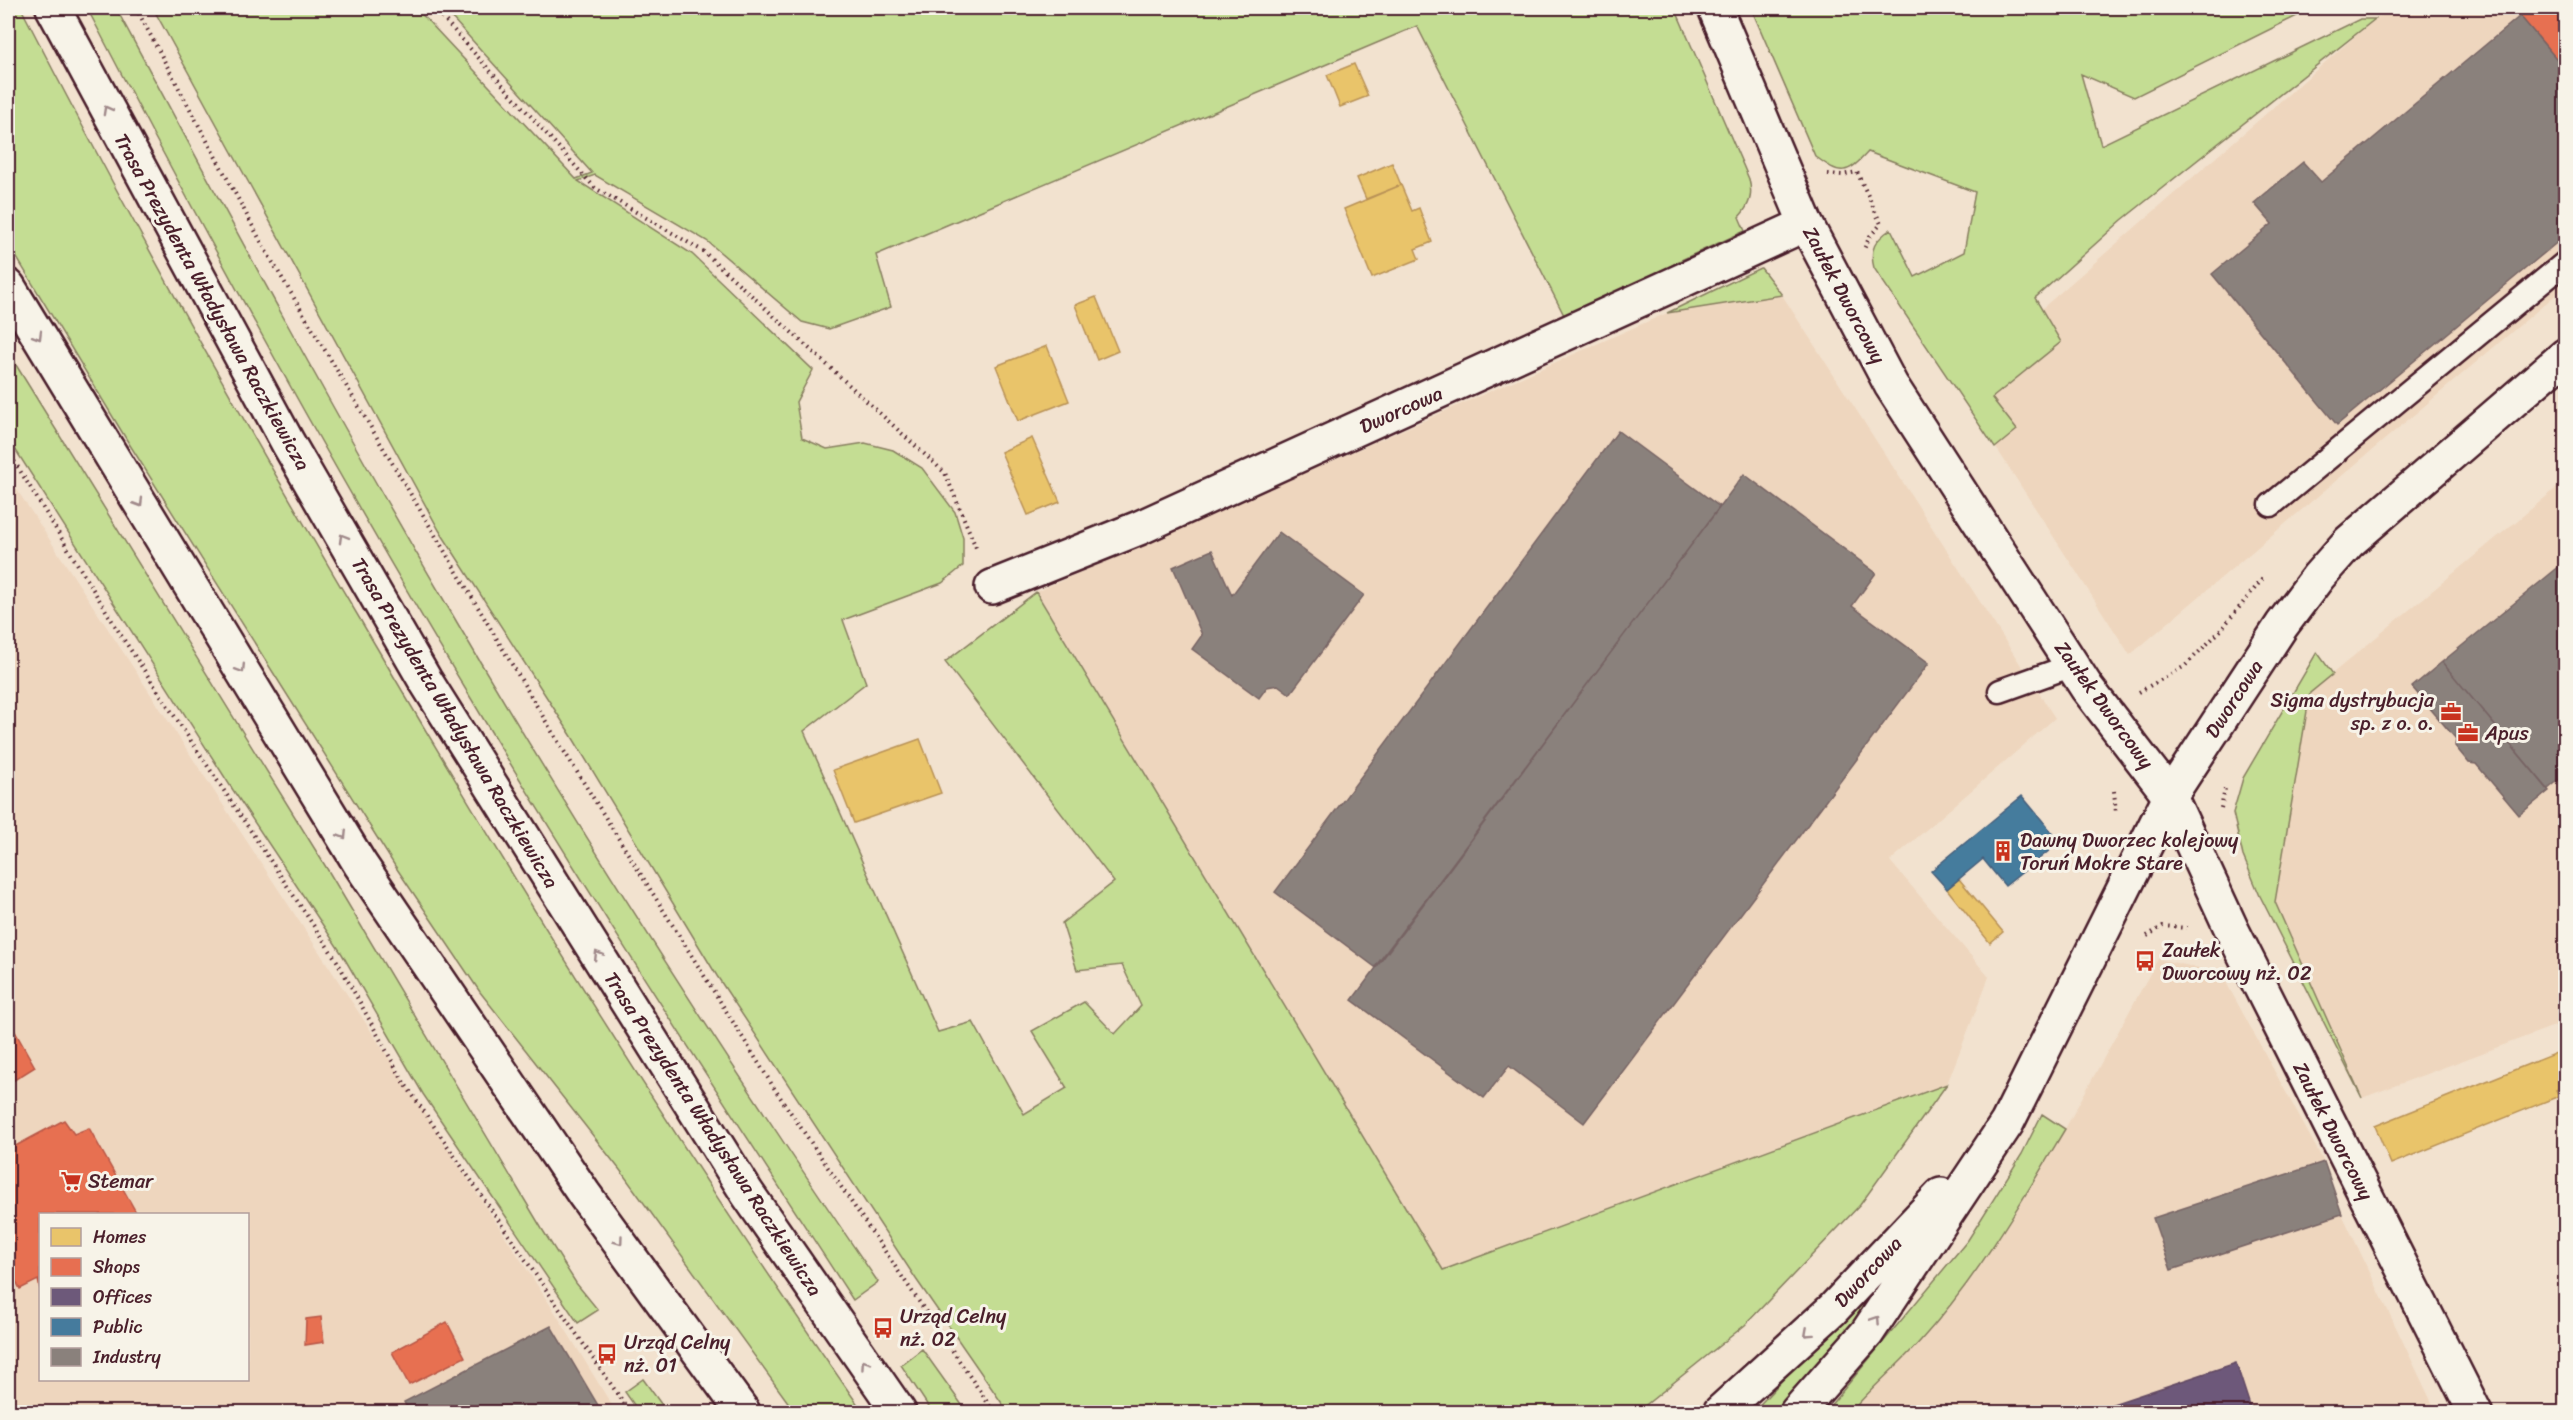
<svg xmlns="http://www.w3.org/2000/svg" width="2573" height="1420" viewBox="0 0 2573 1420" font-family="Sriracha,sans-serif">
<style>
.built{fill:#eed6be;fill-rule:evenodd}
.green{fill:#c4dd93;stroke:#877e5f;stroke-width:1.5}
.homes{fill:#e9c46a;stroke:#b99257;stroke-width:1.5}
.shops{fill:#e76f51;stroke:#b85746;stroke-width:1.5}
.offices{fill:#6d597a;stroke:#624862;stroke-width:1.5}
.public{fill:#457b9d;stroke:#465f7b;stroke-width:1.5}
.industry{fill:#8a817c;stroke:#776464;stroke-width:1.5}
.lines{fill:none;stroke-linecap:round;stroke-linejoin:round}
.lane-casing{stroke:#4a1f2b;stroke-width:27}
.street-casing{stroke:#4a1f2b;stroke-width:38}
.secondary-casing{stroke:#4a1f2b;stroke-width:38}
.path{stroke:#4a1f2b;stroke-width:4;stroke-dasharray:1.5 4.5;stroke-linecap:butt}
.lane{stroke:#f7f3e8;stroke-width:22}
.street{stroke:#f7f3e8;stroke-width:33}
.secondary{stroke:#f7f3e8;stroke-width:33}
.oneway{stroke:#a0898a}
.labels{text-anchor:middle;dominant-baseline:central;stroke-width:6;stroke-linejoin:round;paint-order:stroke}
.street-label{font-size:20px;fill:#4a1f2b;stroke:#f7f3e8}
.poi-label{font-size:20px;fill:#4a1f2b;stroke:#f7f3e8;text-anchor:start}
</style>
<rect width="100%" height="100%" fill="#f2e2cf"/>
<filter id="ink" filterUnits="userSpaceOnUse"><feTurbulence type="fractalNoise" baseFrequency=".0167" numOctaves="2"/><feDisplacementMap in="SourceGraphic" scale="12" xChannelSelector="R" yChannelSelector="G"/><feConvolveMatrix kernelMatrix="1 2 1 2 8 2 1 2 1" color-interpolation-filters="sRGB"/></filter>
<g filter="url(#ink)">
<!-- built -->
<path class="built" d="M2396,8H2565V287L2130,655L1955,384L2375,19Z
M1782,295L2055,718L1890,861L1989,977L1947,1084L1443,1270L1036,592L1667,313Z
M8,476L558,1317L616,1412H8ZM40,1214H248V1380H40Z
M2565,481V1022L2362,1098L2275,902L2310,692Z
M2158,959L2221,973L2324,1162L2342,1214L2434,1407L2433,1412H1851L2012,1217L2065,1129Z"/>
<!-- green -->
<path class="green" d="M8,8H21C132,225 252,438 377,648C530,909 690,1165 863,1412H795L620,1170L480,992L395,866L128,442L8,243Z
M87,8H116C223,207 330,407 445,602C580,834 726,1060 878,1282L853,1300C728,1108 602,917 484,720C343,487 212,249 87,8Z
M153,8H416L576,179L592,173L443,8H1675L1749,179C1753,195 1750,205 1739,217L1745,231L1679,261L1570,327L1417,26L876,255L891,307L829,329L802,322L707,241L595,175L578,181L692,254L813,370L796,402L802,438L827,449L865,443L893,450L922,468L955,512L963,538V566L942,583L843,620L866,683L804,731L938,1032L973,1022L1024,1114L1067,1088L1032,1031L1084,1002L1115,1034L1141,1006L1122,965L1077,970L1062,923L1114,882L945,662L1036,592L1443,1270L1947,1084L1860,1205L1745,1325L1637,1412H1008L916,1279L717,976L571,735L439,530Z
M1751,8H2313L2134,97L2081,74L2101,145L2360,19H2375L2122,220L2035,298L2061,342L1992,398L2017,430L1995,448L1874,268C1869,249 1875,240 1891,229L1915,277L1964,252L1975,192L1868,152C1847,175 1841,176 1815,156Z
M1761,268L1782,295L1667,313L1760,268Z
M8,352L329,872L542,1229L576,1283L598,1310L578,1323L423,1094L342,954L231,787L8,438Z
M2317,652L2333,674L2310,693L2275,902L2362,1098L2260,896L2243,856L2233,813L2243,778Z
M2042,1114L2065,1129C2022,1201 1978,1277 1921,1340C1899,1365 1873,1386 1851,1412H1825L1968,1240L2022,1154Z
M1925,1239L1800,1390L1778,1412H1753L1822,1337Z
M922,1349L967,1412H932L901,1365Z
M643,1379L667,1412H639L625,1392Z"/>
<!-- homes -->
<path class="homes" d="M1354,64L1368,96L1340,107L1327,75Z
M1392,163L1401,185L1366,199L1357,178Z
M1401,185L1412,211L1419,208L1432,242L1415,249L1419,259L1372,278L1344,209Z
M1096,297L1118,351L1097,360L1075,305Z
M1047,346L1069,401L1018,421L996,366Z
M1032,438L1060,502L1028,515L1001,452Z
M920,739L941,793L854,823L833,770Z
M1959,879L2003,932L1990,943L1947,889Z
M2566,1049V1086L2556,1090L2559,1096L2391,1164L2375,1126Z"/>
<!-- shops -->
<path class="shops" d="M2530,8H2566V70L2520,16Z
M8,1019L35,1067L8,1084Z
M64,1120L74,1134L89,1128L137,1214H40V1289L38,1280L20,1289L8,1266V1150Z
M321,1317L324,1342L305,1345L306,1319Z
M447,1322L465,1357L409,1385L392,1352Z"/>
<!-- offices -->
<path class="offices" d="M2236,1363L2252,1412H2089Z"/>
<!-- public -->
<path class="public" d="M2022,796L2060,842L2005,886L1983,859L1947,889L1931,871Z"/>
<!-- industry -->
<path class="industry" d="M2520,16L2566,70V235L2337,425L2212,274L2272,224L2254,203L2303,162L2321,182Z
M1618,431L1720,507L1375,967L1275,892Z
M1744,474L1876,573L1852,606L1929,663L1584,1123L1509,1066L1484,1098L1352,1000Z
M1279,532L1364,595L1290,694L1278,685L1267,687L1259,698L1192,649L1202,635L1173,567L1212,550L1232,595Z
M2566,561V774L2548,789L2442,662Z
M2442,662L2549,791L2519,815L2476,764L2469,763L2455,746L2456,739L2412,687Z
M2324,1162L2342,1214L2171,1270L2153,1218Z
M551,1326L602,1412H409L404,1402Z"/>
<g class="lines">
<!-- lane casing -->
<g class="lane-casing">
<path id="lane" d="M2271,505L2566,262
M2000,691L2073,665"/>
</g>
<!-- street casing -->
<g class="street-casing">
<path id="street" d="M1715,8L1806,224L1891,385L2087,688L2170,796L2231,928L2475,1412
M992,587L1139,528L1806,224"/>
</g>
<!-- secondary casing -->
<g class="secondary-casing">
<path id="secondary" d="M53,8L288,443L425,680L747,1193L899,1412
M8,286L360,864L584,1194L743,1412
M1720,1412L1832,1310L1941,1195
M1797,1412L1867,1333L2007,1123L2170,796L2282,625L2318,577L2349,542L2566,355"/>
</g>
<!-- path -->
<path class="path" d="M136,8L266,251L554,735L776,1091L994,1412
M434,8L595,188L703,251L945,473L977,550
M1828,174L1842,175L1857,172L1881,224L1870,236L1864,249
M8,451L124,640L337,961L403,1081L630,1412
M2139,692L2185,666L2220,631L2264,577
M2114,791L2116,813
M2221,808L2225,789
M2147,936L2163,926L2187,928"/>
<!-- lane -->
<use href="#lane" class="lane"/>
<!-- street -->
<use href="#street" class="street"/>
<!-- secondary -->
<use href="#secondary" class="secondary"/>
</g>
<!-- one-way arrows -->
<defs><path id="oneway-chevron" d="M-2-3.5L2.5 0L-2 3.5" fill="none" stroke-width="1.6" stroke-linecap="round" stroke-linejoin="round" transform="scale(1.5)"/></defs>
<g class="oneway">
<use href="#oneway-chevron" transform="translate(107 110) rotate(-119)"/>
<use href="#oneway-chevron" transform="translate(38 336) rotate(59)"/>
<use href="#oneway-chevron" transform="translate(139 503) rotate(59)"/>
<use href="#oneway-chevron" transform="translate(343 538) rotate(-120)"/>
<use href="#oneway-chevron" transform="translate(241 669) rotate(58)"/>
<use href="#oneway-chevron" transform="translate(343 835) rotate(58)"/>
<use href="#oneway-chevron" transform="translate(598 955) rotate(-122)"/>
<use href="#oneway-chevron" transform="translate(619 1241) rotate(54)"/>
<use href="#oneway-chevron" transform="translate(1876 1320) rotate(-56)"/>
<use href="#oneway-chevron" transform="translate(1808 1333) rotate(138)"/>
<use href="#oneway-chevron" transform="translate(865 1364) rotate(-125)"/>
</g>
</g>
<!-- icons -->
<defs>
<g id="office-bare" transform="scale(1.62)"><path d="M-6-3h4V-5.5h4V-3h4V5H-6ZM-1-4.5V-3h2v-1.5ZM-6 0V1H6V0Z" fill="#c8321e" stroke="#f7f3e8" stroke-width="2.5" paint-order="stroke"/></g>
<g id="building-bare" transform="scale(1.62)"><path d="M-4-6H4V6H1V3H-1V6H-4ZM-2.5-4.3h1.7v1.8h-1.7ZM.8-4.3h1.7v1.8H.8ZM-2.5-1h1.7V.8h-1.7ZM.8-1h1.7V.8H.8Z" fill="#c8321e" stroke="#f7f3e8" stroke-width="2.5" paint-order="stroke"/></g>
<g id="bus-bare" transform="scale(1.62)"><path d="M-5-6H5V4H4V6H2V4H-2V6H-4V4H-5ZM-3.5-4V0h7V-4ZM-3.5 1.2v1.5H-2V1.2ZM2 1.2v1.5H3.5V1.2Z" fill="#c8321e" stroke="#f7f3e8" stroke-width="2.5" paint-order="stroke"/></g>
<g id="supermarket-bare" transform="scale(1.62)"><path d="M-6-5.5h2.5l.6 2H6L4.5 2H-2.5L-4.4-4H-6ZM-1.5 3.2a1.3 1.3 0 1 0 .1 0ZM3 3.2a1.3 1.3 0 1 0 .1 0Z" fill="#c8321e" stroke="#f7f3e8" stroke-width="2.5" paint-order="stroke"/></g>
</defs>
<g fill-rule="evenodd">
<use href="#office-bare" x="2451" y="712"/>
<use href="#office-bare" x="2468" y="733"/>
<use href="#building-bare" x="2003" y="851"/>
<use href="#bus-bare" x="2145" y="961"/>
<use href="#supermarket-bare" x="71" y="1181"/>
<use href="#bus-bare" x="883" y="1328"/>
<use href="#bus-bare" x="607" y="1354"/>
</g>
<g class="labels">
<!-- street labels -->
<g class="street-label">
<text transform="translate(1844 295) rotate(62)">Zaułek Dworcowy</text>
<text transform="translate(212 302) rotate(61)">Trasa Prezydenta Władysława Raczkiewicza</text>
<text transform="translate(1401 410) rotate(-24)">Dworcowa</text>
<text transform="translate(2234 699) rotate(-57)">Dworcowa</text>
<text transform="translate(2104 705) rotate(54)">Zaułek Dworcowy</text>
<text transform="translate(455 723) rotate(59)">Trasa Prezydenta Władysława Raczkiewicza</text>
<text transform="translate(2333 1131) rotate(63)">Zaułek Dworcowy</text>
<text transform="translate(713 1134) rotate(57)">Trasa Prezydenta Władysława Raczkiewicza</text>
<text transform="translate(1868 1272) rotate(-47)">Dworcowa</text>
</g>
<!-- poi labels -->
<g class="poi-label">
<text x="2434" y="700" text-anchor="end">Sigma dystrybucja<tspan x="2434" dy="23">sp. z o. o.</tspan></text>
<text x="2485" y="733">Apus</text>
<text x="2020" y="840">Dawny Dworzec kolejowy<tspan x="2020" dy="23">Toruń Mokre Stare</tspan></text>
<text x="2162" y="950">Zaułek<tspan x="2162" dy="23">Dworcowy nż. 02</tspan></text>
<text x="88" y="1181">Stemar</text>
<text x="900" y="1316">Urząd Celny<tspan x="900" dy="23">nż. 02</tspan></text>
<text x="624" y="1342">Urząd Celny<tspan x="624" dy="23">nż. 01</tspan></text>
</g>
</g>
<!-- margin -->
<rect width="2573" height="1420" fill="none" stroke="#f7f3e8" stroke-width="30"/>
<rect x="15" y="15" width="2543" height="1390" fill="none" stroke="#4a1f2b" stroke-width="2" filter="url(#ink)"/>
<!-- legend -->
<rect x="39" y="1213" width="210" height="168" fill="#f7f3e8" stroke="#b29e9c" stroke-width="1.5"/>
<rect x="51" y="1228" width="30" height="18" fill="#e9c46a" stroke="#b29e9c" stroke-width="1.5"/>
<text x="93" y="1243" font-size="18" fill="#4a1f2b">Homes</text>
<rect x="51" y="1258" width="30" height="18" fill="#e76f51" stroke="#b29e9c" stroke-width="1.5"/>
<text x="93" y="1273" font-size="18" fill="#4a1f2b">Shops</text>
<rect x="51" y="1288" width="30" height="18" fill="#6d597a" stroke="#b29e9c" stroke-width="1.5"/>
<text x="93" y="1303" font-size="18" fill="#4a1f2b">Offices</text>
<rect x="51" y="1318" width="30" height="18" fill="#457b9d" stroke="#b29e9c" stroke-width="1.5"/>
<text x="93" y="1333" font-size="18" fill="#4a1f2b">Public</text>
<rect x="51" y="1348" width="30" height="18" fill="#8a817c" stroke="#b29e9c" stroke-width="1.5"/>
<text x="93" y="1363" font-size="18" fill="#4a1f2b">Industry</text>
</svg>
